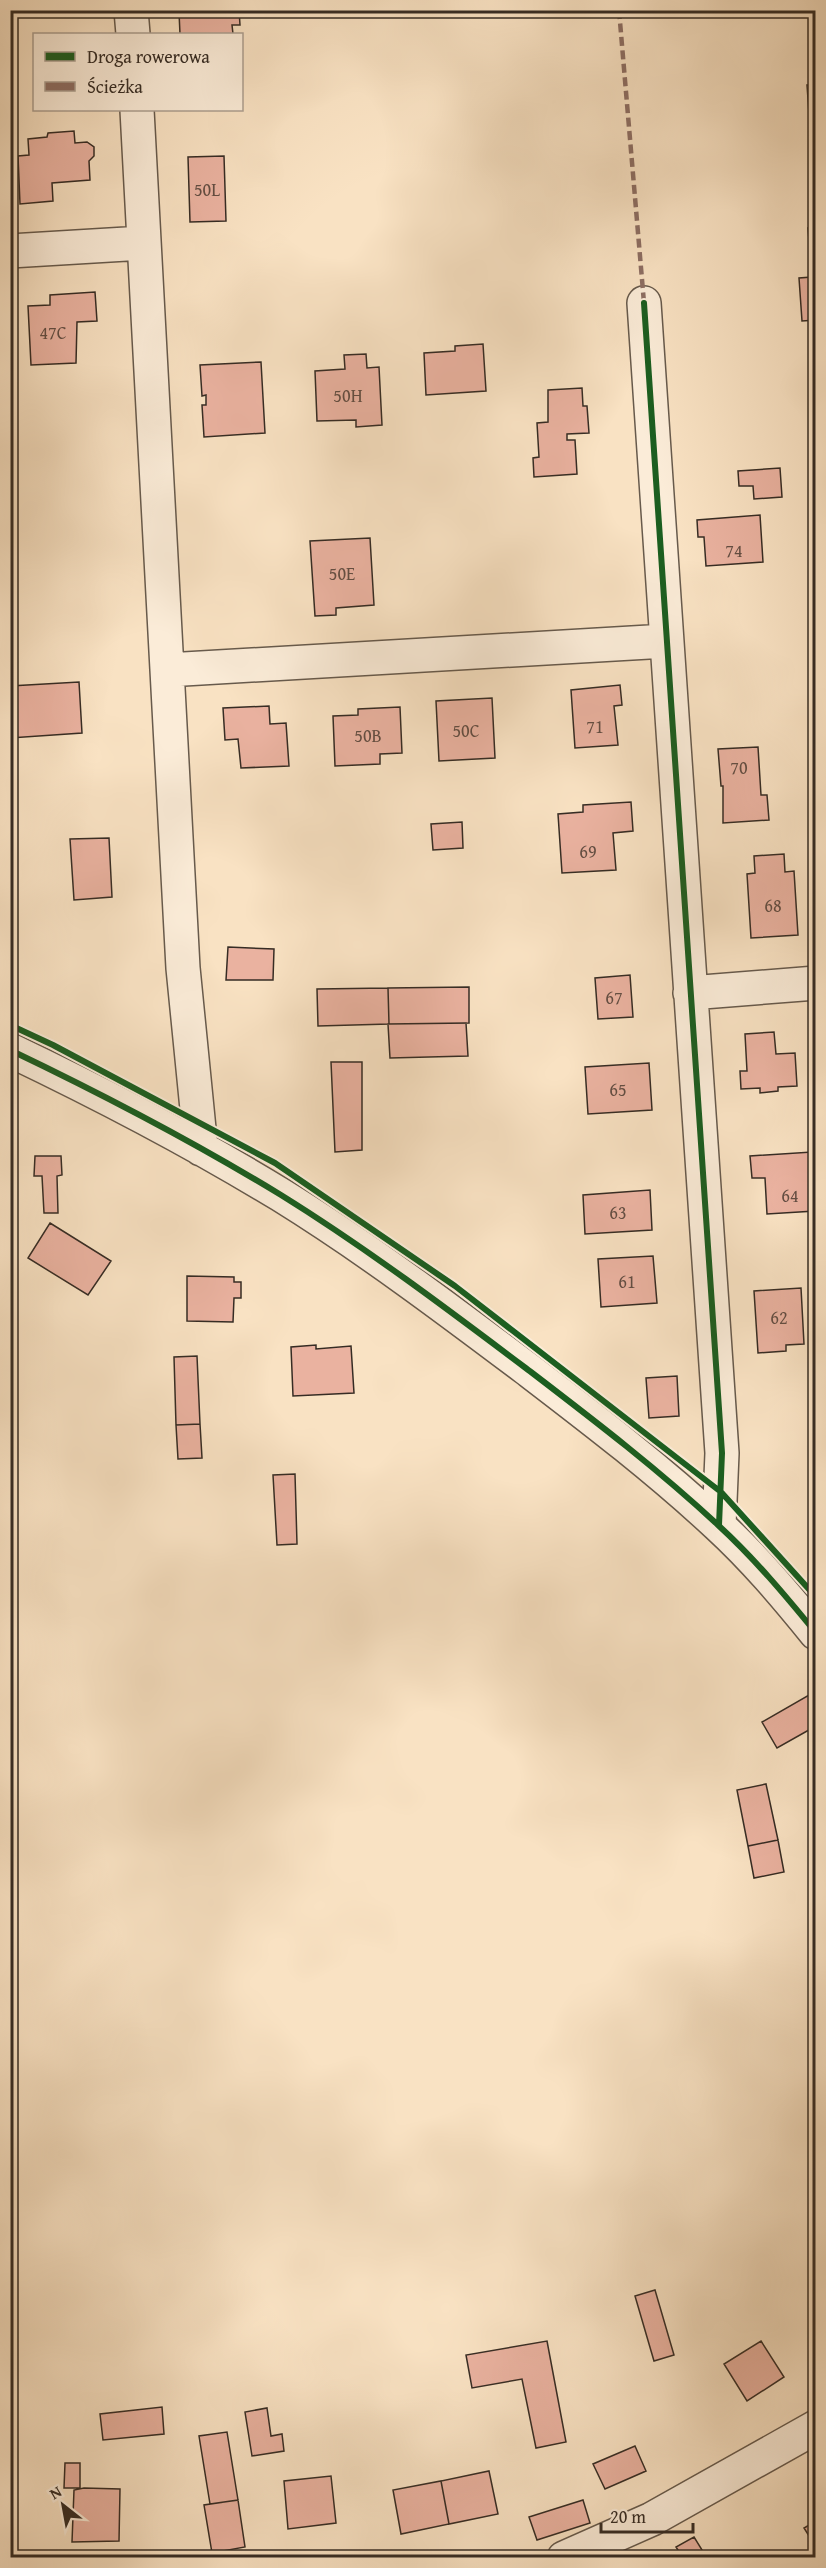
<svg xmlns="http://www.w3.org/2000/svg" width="826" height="2568" viewBox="0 0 826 2568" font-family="'Gentium Book Plus',serif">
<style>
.building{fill:#eab2a0;stroke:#362c24;stroke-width:1.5}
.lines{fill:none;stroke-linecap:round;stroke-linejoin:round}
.minor-casing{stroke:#675a4c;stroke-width:36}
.minor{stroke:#fbecd8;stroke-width:33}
.quiet{stroke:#8d6e63;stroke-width:4.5;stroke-dasharray:9 4.5;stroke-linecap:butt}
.cycleway-casing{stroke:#fbecd8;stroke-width:10}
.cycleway{stroke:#1b5e20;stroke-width:6}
.labels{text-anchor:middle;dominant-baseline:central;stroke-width:5;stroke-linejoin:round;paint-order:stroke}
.number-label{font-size:18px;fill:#634e43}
</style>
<rect width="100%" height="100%" fill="#f9e2c3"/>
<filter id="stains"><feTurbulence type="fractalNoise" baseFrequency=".00333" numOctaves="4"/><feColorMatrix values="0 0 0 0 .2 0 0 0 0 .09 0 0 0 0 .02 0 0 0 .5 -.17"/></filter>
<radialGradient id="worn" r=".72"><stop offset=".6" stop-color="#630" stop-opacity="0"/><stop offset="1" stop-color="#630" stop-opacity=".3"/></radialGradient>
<!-- building -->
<path class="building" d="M185,10H239L240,25H232L233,34H180L179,12Z
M807,85H816V139L815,126L810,127Z
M74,131L75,143L87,142L94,147V156L89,161L90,180L52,183L53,201L20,204L18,156L29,155L28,139L47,137L48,133Z
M224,156L226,221L190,222L188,157Z
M816,227V320L802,321L799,278L812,277L808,228Z
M95,292L97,321L77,322L76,363L31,365L28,306L50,305V295Z
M483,344L486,391L426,395L424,353L455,351V346Z
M366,354L367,368L379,367L382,425L356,427V420L317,421L315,371L345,369L344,355Z
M261,362L265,433L204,437L202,405H206V395L202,396L200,365Z
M582,388L583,406H587L589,433L567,434V440H575L577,474L534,477L533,458L539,457L537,423L548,422V390Z
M780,468L782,497L754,499L753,486H739L738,471Z
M760,515L763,562L706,566L704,537H698L697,520Z
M370,538L374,605L336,608V615L315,616L310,541Z
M79,682L82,733L10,738V686Z
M620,685L622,705L614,706L618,745L575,748L571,690Z
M492,698L495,758L439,761L436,701Z
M269,706L270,724L286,723L289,766L241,768L238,739L225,740L223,708Z
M400,707L402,753L380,754V764L335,766L333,716L358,715V709Z
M758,747L761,795H767L769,820L723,823V786H721L718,749Z
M631,802L633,831L613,833L616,870L562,873L558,814L583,812V805Z
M462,822L463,848L433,850L431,824Z
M109,838L112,897L74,900L70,839Z
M784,854L785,872L794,871L798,935L751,938L747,874L755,873L754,856Z
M228,947L274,949L273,980H226Z
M630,975L633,1017L598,1019L595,978Z
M469,987V1023L389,1024L388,988Z
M388,988L389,1024L318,1026L317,989Z
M466,1023L468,1056L390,1058L388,1024Z
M774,1032L776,1054L795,1053L797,1086L778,1087V1091L760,1093V1088L741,1089L740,1071H747L745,1034Z
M331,1062H362V1150L335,1152Z
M649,1063L652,1110L588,1114L585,1067Z
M812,1152L815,1211L767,1214L765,1178H752L750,1156Z
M35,1156H61L62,1175L57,1176L58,1213H44L42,1176H34Z
M650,1190L652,1230L585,1234L583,1195Z
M50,1223L111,1261L88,1295L28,1258Z
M653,1256L657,1303L601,1307L598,1259Z
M187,1276L234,1277V1282H241V1298H234L233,1322L187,1321Z
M801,1288L804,1344L786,1345V1351L758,1353L754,1291Z
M316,1345V1349L351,1346L354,1393L293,1396L291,1347Z
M197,1356L200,1424L176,1425L174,1357Z
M677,1376L679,1416L649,1418L646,1378Z
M200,1424L202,1458L178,1459L176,1425Z
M295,1474L297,1544L277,1545L273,1475Z
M816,1691V1726L777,1748L762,1722Z
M766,1784L778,1840L748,1846L737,1790Z
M778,1840L784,1872L754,1878L748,1846Z
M655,2290L674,2355L654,2361L635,2296Z
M547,2341L566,2442L536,2448L522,2379L472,2388L466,2355Z
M761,2341L784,2377L747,2401L724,2364Z
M162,2407L164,2434L103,2440L100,2414Z
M267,2408L271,2436L282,2434L284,2451L252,2456L245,2412Z
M227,2432L238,2500L210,2504L199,2436Z
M635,2446L646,2471L605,2489L593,2464Z
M65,2463H80V2488H64Z
M489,2471L498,2514L449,2524L441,2481Z
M331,2476L336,2523L288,2529L284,2481Z
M441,2481L449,2524L401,2534L393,2490Z
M10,2484H14L11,2529H10Z
M84,2488L120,2489L119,2541L72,2542L74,2490Z
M238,2500L245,2547L212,2553L204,2505Z
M583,2500L590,2523L537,2540L529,2517Z
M816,2521V2547L804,2528Z
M694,2537L707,2558H683L676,2547Z
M793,2552L797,2558H783Z"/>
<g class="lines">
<!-- minor casing -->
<g class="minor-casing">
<path id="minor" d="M131,10L133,34
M137,110L183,968L201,1149
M10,251L143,243
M644,303L722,1453L719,1525
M167,670L666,641
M690,993L816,983
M10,1050C102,1094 194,1142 281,1195C368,1249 450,1311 531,1372C595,1421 659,1470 718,1525C754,1558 785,1595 816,1633
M564,2558L652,2519L816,2427"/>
</g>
<!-- minor -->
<use href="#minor" class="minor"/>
<!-- quiet -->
<path class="quiet" d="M619,10L644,303"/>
<!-- cycleway casing -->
<g class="cycleway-casing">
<path id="cycleway" d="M644,303L722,1453L719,1525
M10,1025L53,1045L275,1163L455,1286L721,1492L816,1597
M10,1050C102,1094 194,1142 281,1195C368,1249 450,1311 531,1372C595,1421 659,1470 718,1525C754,1558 785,1595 816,1633"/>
</g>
<!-- cycleway -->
<use href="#cycleway" class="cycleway"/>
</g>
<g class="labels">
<!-- number labels -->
<g class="number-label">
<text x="207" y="189">50L</text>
<text x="53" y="332">47C</text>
<text x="348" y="395">50H</text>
<text x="734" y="550">74</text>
<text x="342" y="573">50E</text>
<text x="595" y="726">71</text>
<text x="466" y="730">50C</text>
<text x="368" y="735">50B</text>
<text x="739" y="767">70</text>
<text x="588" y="851">69</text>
<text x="773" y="905">68</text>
<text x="614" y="997">67</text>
<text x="618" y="1089">65</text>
<text x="790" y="1195">64</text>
<text x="618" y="1212">63</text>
<text x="627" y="1281">61</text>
<text x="779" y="1317">62</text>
</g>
</g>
<!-- margin -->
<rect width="826" height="2568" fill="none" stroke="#f9e2c3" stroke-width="36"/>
<rect x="12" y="12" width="802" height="2544" fill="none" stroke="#362c24" stroke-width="3"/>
<rect x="18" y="18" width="790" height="2532" fill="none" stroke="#362c24" stroke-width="1.5"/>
<!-- legend -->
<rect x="33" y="33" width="210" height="78" fill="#fbecd8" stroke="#ac9f90" stroke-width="1.5"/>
<rect x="45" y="52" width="30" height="9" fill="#1b5e20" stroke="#ac9f90" stroke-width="1.5"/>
<text x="87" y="63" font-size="18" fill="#362c24">Droga rowerowa</text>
<rect x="45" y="82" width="30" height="9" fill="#8d6e63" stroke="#ac9f90" stroke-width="1.5"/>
<text x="87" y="93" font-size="18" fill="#362c24">Ścieżka</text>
<!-- north arrow -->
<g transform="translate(63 2505) rotate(329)" stroke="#fbecd8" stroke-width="4.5" paint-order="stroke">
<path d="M0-4.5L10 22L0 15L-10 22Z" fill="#362c24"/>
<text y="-9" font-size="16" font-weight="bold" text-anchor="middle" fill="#362c24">N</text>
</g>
<!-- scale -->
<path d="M601 2523v9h92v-9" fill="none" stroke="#362c24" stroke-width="3"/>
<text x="610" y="2523" font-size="18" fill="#362c24" stroke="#fbecd8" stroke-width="4.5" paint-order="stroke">20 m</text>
<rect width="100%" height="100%" filter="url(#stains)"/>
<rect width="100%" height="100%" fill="url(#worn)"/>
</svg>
